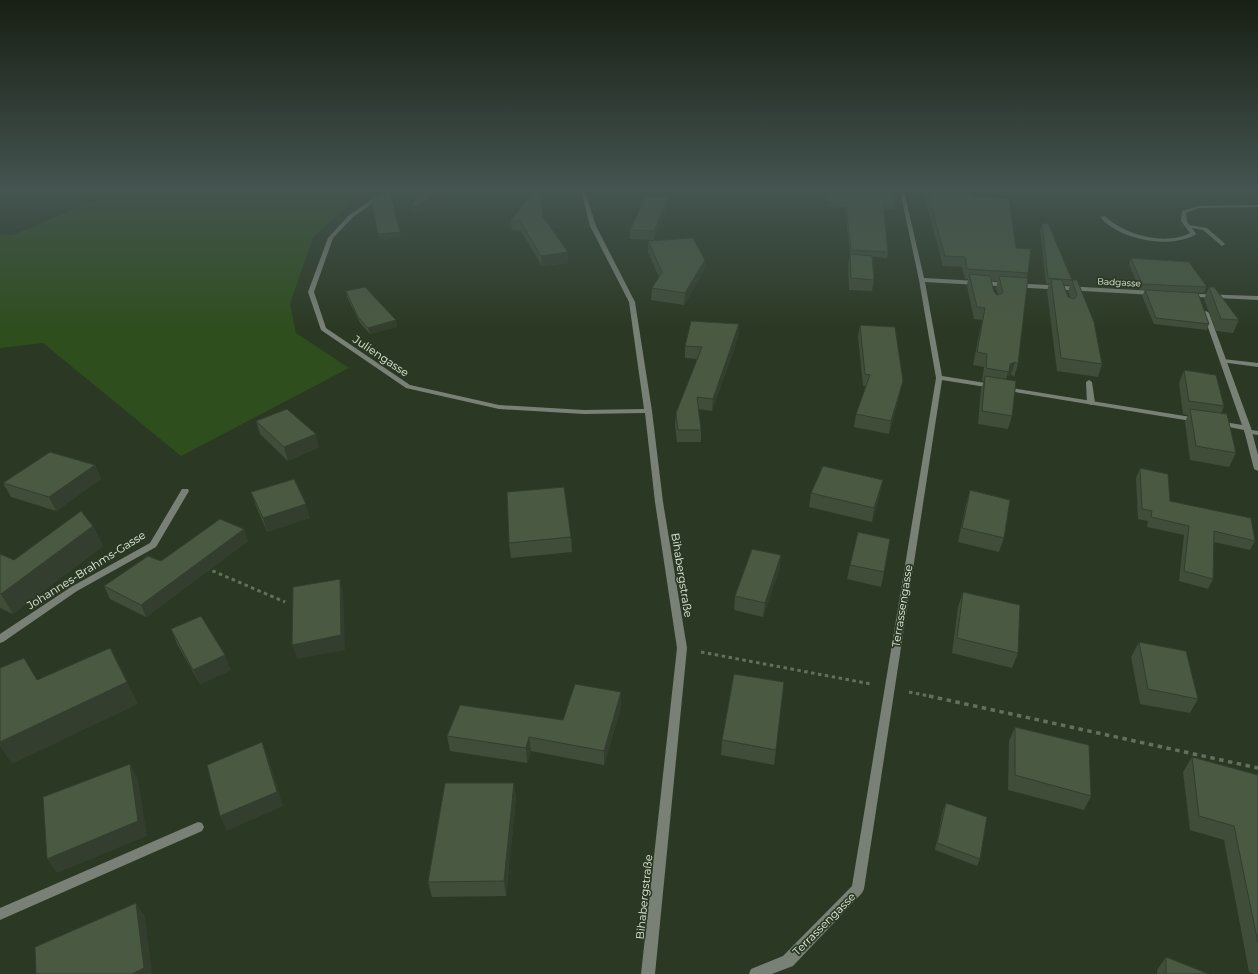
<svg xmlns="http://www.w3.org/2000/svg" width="1258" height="974" viewBox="0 0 1258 974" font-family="Montserrat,sans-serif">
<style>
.green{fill:#2f4e1e}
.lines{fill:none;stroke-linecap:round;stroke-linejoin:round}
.path-far1{stroke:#63705d;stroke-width:3;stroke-dasharray:3.5 3.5;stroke-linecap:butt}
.path{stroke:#63705d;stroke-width:3.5;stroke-dasharray:4.5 4.5;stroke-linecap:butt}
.service{fill:#798176;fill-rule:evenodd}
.minor{fill:#798176;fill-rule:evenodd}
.wall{fill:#3f4d39;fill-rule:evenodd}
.shaded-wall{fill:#333e2e}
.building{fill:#495942;stroke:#333e2e}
.labels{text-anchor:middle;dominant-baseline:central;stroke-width:3.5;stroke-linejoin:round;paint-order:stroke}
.far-street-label{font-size:9px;fill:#e6f0e2;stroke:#2b3924}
.street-label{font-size:11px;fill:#e6f0e2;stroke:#2b3924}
</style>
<rect width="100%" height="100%" fill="#2b3924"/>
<!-- green -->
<path class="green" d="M117,191H365L313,237L290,304L296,333L349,368L181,456L43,343L0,348V234L13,235Z
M595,191H628L599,200Z"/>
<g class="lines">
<!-- path-far1 -->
<path class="path-far1" d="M206,568L285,602
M701,652L871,684
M909,692L934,697"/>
<!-- path -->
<path class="path" d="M929,696L1258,768"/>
<!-- service -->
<path class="service" d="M1258,205V207L1199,208L1186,213L1187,221L1189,225L1207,228L1224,243L1225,244L1222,246L1203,230L1192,228L1196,234L1195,235C1169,249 1120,240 1100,217L1105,216C1124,235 1166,246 1190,233L1181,221L1182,211L1199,206Z
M1199,294L1258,296V300L1197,297V295Z
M1223,359L1258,363V367L1221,362V360Z
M1089,380L1092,382L1095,403L1091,405L1087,403L1086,382Z
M1245,429L1258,431V435L1245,433L1244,431Z
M182,489H188L189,491L156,547L77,591L3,642L0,643V634L71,587L150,543Z
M198,822L202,823L204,827L202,831L0,920V908Z"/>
<!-- minor -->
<path class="minor" d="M385,191H390L353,217L333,238L314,292L326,328L410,385L499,405L584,410L644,409L629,302L590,226L581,191H585L596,226L635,302L652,411L663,502L687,648L655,974H641L677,648L655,502L645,413L584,414L499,409L406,388L321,330L308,292L328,238L349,215Z
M900,191H904L924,278L1154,291L1157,293L1154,295L925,282L942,376L992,384L995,386L992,388L942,380L864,889L862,893L793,966L772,974H749L751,969L783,956L852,886L936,378L919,280Z
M1206,311L1209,313L1251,428L1258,455V471L1254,469L1244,430L1219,425L1215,423L1219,421L1242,425L1203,313Z
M1005,387L1197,418L1201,420L1197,422L1003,390L1002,389Z"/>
</g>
<!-- wall -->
<path class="wall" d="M827,191H893L895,204L894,209H884L888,252L887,258L873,257L874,280L872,291L849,290L848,265L850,255L845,208L828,207Z
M923,191H970L972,196L1016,248L1028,273L1027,278L1018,364L1014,377L1011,375L1007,376L1006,379L1012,416L1008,429L978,424L981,389L984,381H982L984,367L973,365L982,320L974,319L967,286L968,279H965L962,267L943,266ZM991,281H998L996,288L998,295L994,292Z
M668,197V206L654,240L630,239V230Z
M543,217L568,263L542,266L521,231L512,230L511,220Z
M1042,224L1072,280L1102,364L1098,377L1057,371L1047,291L1049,284H1046L1040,230ZM1064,285H1070L1068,292L1070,297H1068Z
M648,241L705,260L704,271L684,305L651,300L652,288L659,277L648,252Z
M1131,258L1207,287L1204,293L1140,290L1129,264Z
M1209,287L1239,320L1233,333L1216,331L1204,299Z
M1145,290L1209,324L1207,330L1154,324L1142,296Z
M346,291L396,320L397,327L370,334L360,323L347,297Z
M860,325L900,393L889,434L854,427L856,414L866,386H863L858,336Z
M739,335L712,411L698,409L701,430V442H677L675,425L676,413L697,359L685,358V346Z
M1184,370L1224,406L1221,414L1236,453L1229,467L1190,460L1185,422L1188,415L1183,414L1179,383Z
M256,421L319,447L288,461L260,434Z
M95,465L101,479L56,511L11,497L3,483Z
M1140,468L1170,501L1255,541L1250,550L1214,542L1213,579L1208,589L1179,581L1184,535L1147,527L1148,521L1138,519L1136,478Z
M970,490L1004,538L999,552L958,542L966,504Z
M251,492L310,518L267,532L256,506Z
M811,493L880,494L872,522L809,507Z
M93,526L103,546L13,614L0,608V554L14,560Z
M571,537L572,552L511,558L509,543Z
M248,541L146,617L110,599L104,586L161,561Z
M781,555L779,570L763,617L734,610L735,596Z
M850,565L884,572L881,587L847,579Z
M963,592L1018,653L1012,668L952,653L958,607Z
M171,629L231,670L200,684L177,644Z
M1139,642L1198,699L1190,713L1140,704L1131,657Z
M621,707L604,765L531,751L527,763L450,751L447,736L563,720Z
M1015,727L1091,796L1084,810L1008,790L1009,741Z
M722,740L776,750L774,765L721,755Z
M1192,757L1258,775V974H1255L1249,972L1224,840L1190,830L1183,772Z
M516,797L506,896L432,897L428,882Z
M946,803L980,859L977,866L935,850L943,810Z
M1166,957L1209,974H1157V970Z"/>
<!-- shaded-wall -->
<path class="shaded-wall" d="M441,191H442L441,198L413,214L412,208Z
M668,197V206L654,240V231Z
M400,232L401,237L379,240L378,234Z
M568,252V263L542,266L541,256Z
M705,260L704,271L684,305L685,293Z
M396,320L397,327L370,334L368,328Z
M739,324V335L712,411L713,399Z
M1015,362L1011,375L1007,376L1010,364Z
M903,381L900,393L889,434L891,421Z
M316,434L319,447L288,461L284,447Z
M95,465L101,479L56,511L49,497Z
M883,480L880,494L872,522L874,508Z
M306,504L310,518L267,532L263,518Z
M93,526L103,546L13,614L1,594Z
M244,529L248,541L146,617L141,605Z
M781,555L779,570L763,617L765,603Z
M340,579L343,593L345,650L297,659L292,645Z
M110,648L138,704L12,764L0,746V742Z
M225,655L231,670L200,684L193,670Z
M621,692V707L604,765V751Z
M529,737L531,751L527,763L526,748Z
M262,742L268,757L283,806L227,831L220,816Z
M130,764L138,779L147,836L57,873L47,859Z
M514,783L516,797L506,896L504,881Z
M136,903L145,917L152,974H132Z"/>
<!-- building -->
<path class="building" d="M384,191H390L400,232L378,234L371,200Z
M417,191H441L440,193L412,208Z
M534,191H540L543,217L568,252L541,256L520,221L511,220Z
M828,191H893L895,204L883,203L888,252L851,250L846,203L828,202Z
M927,191H970L972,196L1009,199L1016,248L1031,249L1028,273L967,269L965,257L945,256Z
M646,196L668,197L654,231L630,230Z
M1048,223L1072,280L1048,278L1042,224Z
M693,238L705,260L685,293L652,288L662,272L648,241Z
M850,254L872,256L874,280L851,278Z
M1131,258L1189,262L1207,287L1142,284Z
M969,274L990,276L994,292L997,295L1003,293L999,276L1028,278L1018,364L1015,362L1010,364L1009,372L986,368L987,354L977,352L985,308L977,307Z
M1051,279L1062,280L1068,297L1074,299L1077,296L1072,280H1077L1094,322L1102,364L1061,358Z
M365,287L396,320L368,328L358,317L346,291Z
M1209,287H1214L1239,320L1221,319Z
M1145,290L1198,293L1209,324L1156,318Z
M691,321L739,324L713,399L697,397L701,430H678L676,413L702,347L685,346Z
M860,325L895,327L903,381L891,421L856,414L870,375L865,374Z
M1184,370L1216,375L1224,406L1189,401Z
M985,376L1016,381L1012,416L982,411Z
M287,409L316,434L284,447L256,421Z
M1190,409L1227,414L1236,453L1196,446Z
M50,452L95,465L49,497L3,483Z
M823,466L883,480L874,508L811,493Z
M1140,468L1168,474L1170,501L1251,518L1255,541L1214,531L1213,579L1184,571L1189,526L1151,517L1152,511L1142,509Z
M294,479L306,504L263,518L251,492Z
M564,487L571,537L509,543L507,492Z
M970,490L1010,500L1004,538L962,528Z
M81,511L93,526L1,594L0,593V554L14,560Z
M220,519L244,529L141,605L104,586L148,556L161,561Z
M858,532L890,539L884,572L850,565Z
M752,549L781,555L765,603L735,596Z
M340,579L341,635L292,645L293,587Z
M963,592L1020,605L1018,653L957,638Z
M201,616L225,655L193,670L171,629Z
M1139,642L1186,651L1198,699L1148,689Z
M110,648L127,682L0,742V668L24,658L37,680Z
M734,674L784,682L776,750L722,740Z
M575,684L621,692L604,751L529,737L526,748L447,736L460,705L563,720Z
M1015,727L1089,745L1091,796L1015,775Z
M262,742L277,792L220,816L207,765Z
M1192,757L1258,775V943L1234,826L1199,816Z
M130,764L138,821L47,859L43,797Z
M445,783H514L504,881L428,882Z
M946,803L987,817L980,859L937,843Z
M136,903L144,968L132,974H36L35,947Z
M1166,957L1209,974H1166Z"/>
<!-- sky -->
<linearGradient id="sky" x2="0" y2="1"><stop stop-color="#181f14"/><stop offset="0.58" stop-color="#445450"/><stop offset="1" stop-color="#445450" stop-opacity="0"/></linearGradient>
<rect width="1258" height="327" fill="url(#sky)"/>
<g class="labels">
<!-- far-street labels -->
<g class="far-street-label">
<text transform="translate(1119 282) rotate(3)">Badgasse</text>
</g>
<!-- street labels -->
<g class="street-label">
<text transform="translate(381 356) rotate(34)">Juliengasse</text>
<text transform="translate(86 570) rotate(-32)">Johannes-Brahms-Gasse</text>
<text transform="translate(682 575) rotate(81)">Bihabergstraße</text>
<text transform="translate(902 606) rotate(-81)">Terrassengasse</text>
<text transform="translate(644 897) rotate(-84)">Bihabergstraße</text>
<text transform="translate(824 924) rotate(-45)">Terrassengasse</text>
</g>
</g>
</svg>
